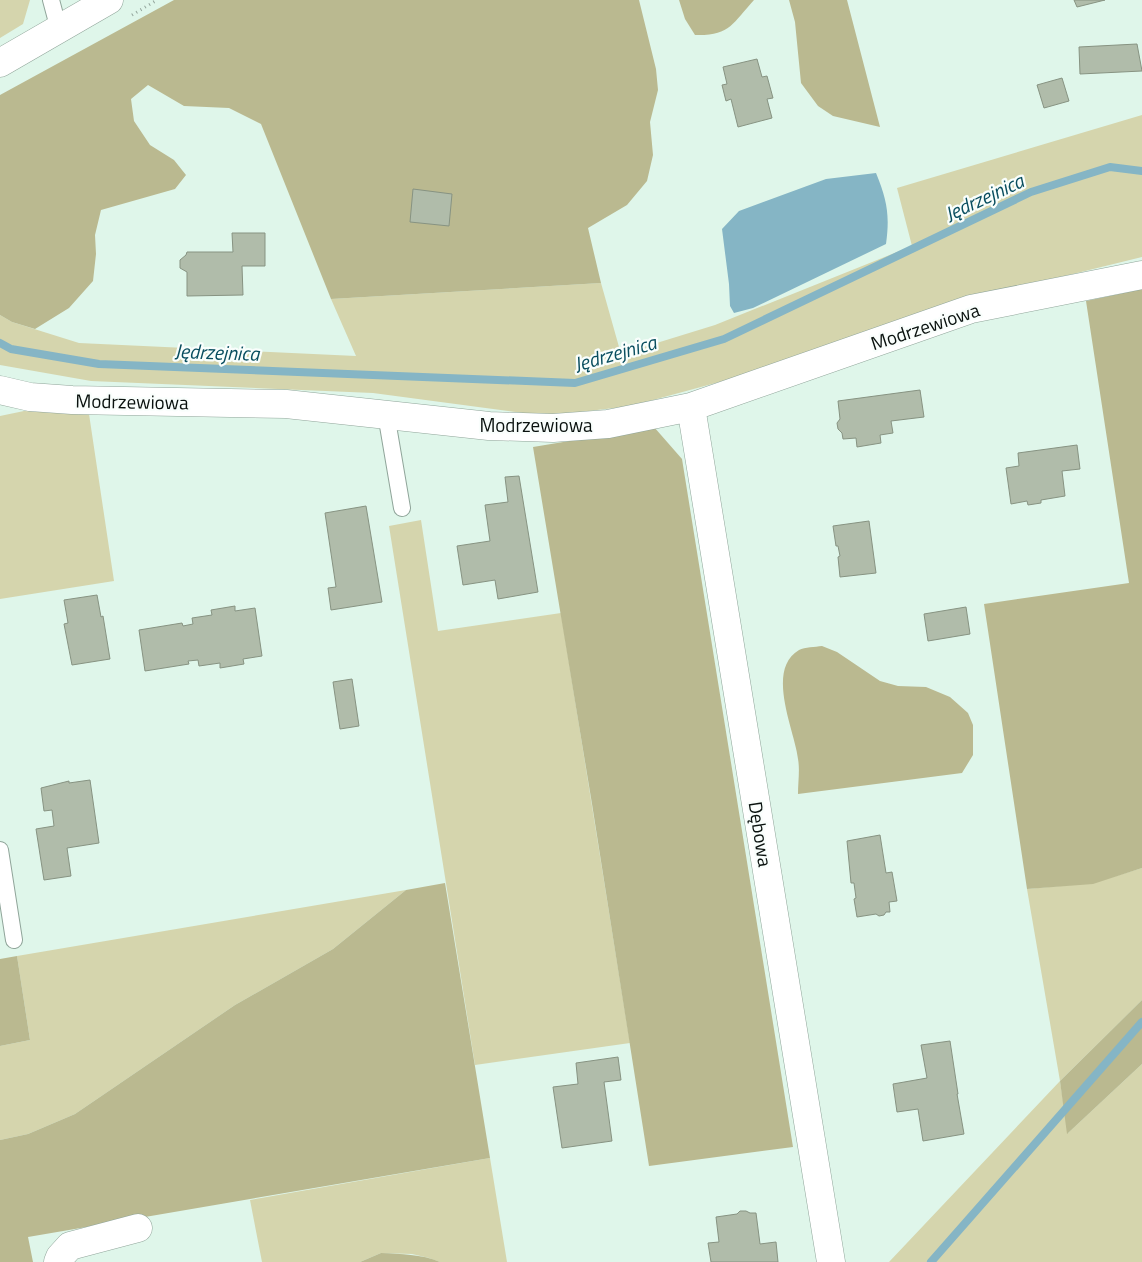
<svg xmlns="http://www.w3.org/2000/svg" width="1142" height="1262" viewBox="0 0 1142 1262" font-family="'Titillium Web',sans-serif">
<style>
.green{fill:#d5d5ad}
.forest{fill:#bab990}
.water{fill:#85b5c5}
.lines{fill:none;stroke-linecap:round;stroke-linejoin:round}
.stream{stroke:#85b5c5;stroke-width:8}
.building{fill:#b0bcaa;stroke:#879382}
.lane-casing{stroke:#90a59a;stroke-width:18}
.street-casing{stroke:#90a59a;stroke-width:29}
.secondary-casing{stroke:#90a59a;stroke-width:29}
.path{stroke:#93a59c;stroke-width:3;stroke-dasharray:1 4;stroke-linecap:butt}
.lane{stroke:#fff;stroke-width:16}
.street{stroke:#fff;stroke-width:28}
.secondary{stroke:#fff;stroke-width:28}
.labels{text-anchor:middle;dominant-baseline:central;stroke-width:4.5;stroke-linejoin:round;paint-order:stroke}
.street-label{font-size:19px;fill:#09110e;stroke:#f9fefc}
.water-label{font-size:20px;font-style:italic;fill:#094e5f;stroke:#f9fefc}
</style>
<rect width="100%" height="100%" fill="#dff6ea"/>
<!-- green -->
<path class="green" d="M0,0H30L23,24L0,38Z
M1142,115V257L930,309L734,378L631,406L546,416L373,393L91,381L0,365V315L12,322L79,343L356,356L331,299L601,283L621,354L715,325L912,246L897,188Z
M24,411L89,414L114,581L0,599V416Z
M421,520L438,631L561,613L630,1043L475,1065L389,526Z
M1142,868V1000L1060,1081L1068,1133L1142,1064V1262H889L1060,1081L1027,889L1093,883Z
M406,890L333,949L235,1005L75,1114L28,1134L0,1140V1046L30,1040L17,956Z
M490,1158L507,1262H440L429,1258L412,1254L381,1253L360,1262H262L250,1200Z"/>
<!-- forest -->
<path class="forest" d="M174,0H639L656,69L658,90L650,122L653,155L647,181L627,205L588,228L601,283L331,299L261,124L229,108L184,106L148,85L131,99L134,121L150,145L174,160L186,175L175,189L101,210L95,235L96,254L93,281L69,308L35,329L12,322L0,315V95Z
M679,0H754C732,24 730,36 695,35L685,19Z
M789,0H847L880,127L833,116L818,106L801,83L795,22Z
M1142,289V868L1093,884L1027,889L984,604L1129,583L1086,301Z
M654,427L682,459L793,1147L649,1166L592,804L533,447Z
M822,646L837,652L880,681L898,686L926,687L950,697L968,713L973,725V755L962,773L798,794C798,782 800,770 798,759C795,731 765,670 799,650C805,647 815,647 822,646Z
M445,883L490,1158L28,1237L33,1262H0V1140L28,1134L75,1114L235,1005L333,949L406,890Z
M17,956L30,1040L0,1046V959Z
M1142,1000V1064L1067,1134L1060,1081Z
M381,1253C401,1254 421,1254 440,1262H360Z"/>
<!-- water -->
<path class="water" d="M876,173C887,200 890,215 886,244L753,308L734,313L730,306L729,284L722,229L739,211L826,179Z"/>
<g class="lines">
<!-- stream -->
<path class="stream" d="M0,343L11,349L99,364L575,383L724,339L1031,192L1110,167L1142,171
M931,1262L1142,1022"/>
</g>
<!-- building -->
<path class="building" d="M1074,0H1105L1077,7Z
M1137,44L1142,71L1080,74L1079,47Z
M757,59L762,77L767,76L773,98L767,99L772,118L738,127L731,99L726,101L722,85L727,84L723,67Z
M1062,78L1069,101L1044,108L1037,85Z
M413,189L452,194L449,226L410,222Z
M232,233H265V266H242L243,295L187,296V272L180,268V260L186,255L187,252H233Z
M920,390L924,417L891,421L893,433L880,435L881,443L857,447L856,438L843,439L842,433L838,429L837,423L840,419L838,401Z
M1077,445L1080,469L1062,471L1065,496L1041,500V503L1028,505L1027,501L1011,504L1006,468L1019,466L1018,453Z
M519,476L538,592L498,599L495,580L463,585L457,546L490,541L485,505L508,502L505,477Z
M366,506L382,602L331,610L328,588L336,587L325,513Z
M869,521L876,573L840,577L838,557L840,556L838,546H836L833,526Z
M97,595L101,617L103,616L110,659L72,665L64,624L68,623L64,600Z
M235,606V611L255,608L262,656L243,659L244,664L220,668V663L199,666L198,660L188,661L189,664L145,671L139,630L182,623L183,626L193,624L192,618L212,615L211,610Z
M966,607L970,634L928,641L924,614Z
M352,679L359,726L340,729L333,682Z
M90,780L99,843L67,848L71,876L44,880L36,829L54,826L52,810L44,811L41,788L69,781V783Z
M880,835L886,873L892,872L897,901L889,902L890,912H886L884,915L879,916L876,914L857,917L854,899L856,898L854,883H851L847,841Z
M950,1041L958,1094H957L964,1134L923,1141L918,1109L897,1112L893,1084L927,1078L921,1045Z
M618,1057L621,1080L604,1082L612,1141L562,1148L553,1087L578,1084L576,1063Z
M740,1211H746L750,1213H756L760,1244L776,1242L778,1262H711L708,1243L719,1242L716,1217L737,1214Z"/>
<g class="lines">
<!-- lane casing -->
<g class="lane-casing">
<path id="lane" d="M51,0L59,30
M386,414L402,508
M0,850L14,940"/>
</g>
<!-- street casing -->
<g class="street-casing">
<path id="street" d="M0,390L30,397L72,400L286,404L489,426L553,428L608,424L691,407L971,309L1142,275
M691,407L831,1262
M58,1262L60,1257L70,1246L138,1228"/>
</g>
<!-- secondary casing -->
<g class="secondary-casing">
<path id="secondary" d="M0,63L109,0"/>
</g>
<!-- path -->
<path class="path" d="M132,15L157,0"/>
<!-- lane -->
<use href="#lane" class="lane"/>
<!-- street -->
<use href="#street" class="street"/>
<!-- secondary -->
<use href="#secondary" class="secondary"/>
</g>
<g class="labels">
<!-- street labels -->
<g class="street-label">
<text transform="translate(925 326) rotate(-18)">Modrzewiowa</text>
<text transform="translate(132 401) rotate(1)">Modrzewiowa</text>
<text x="536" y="424">Modrzewiowa</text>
<text transform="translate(761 834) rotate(81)">Dębowa</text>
</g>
<!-- water labels -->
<g class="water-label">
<text transform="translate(984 197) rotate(-25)">Jędrzejnica</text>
<text transform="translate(217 352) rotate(2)">Jędrzejnica</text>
<text transform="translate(615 353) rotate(-16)">Jędrzejnica</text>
</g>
</g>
</svg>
